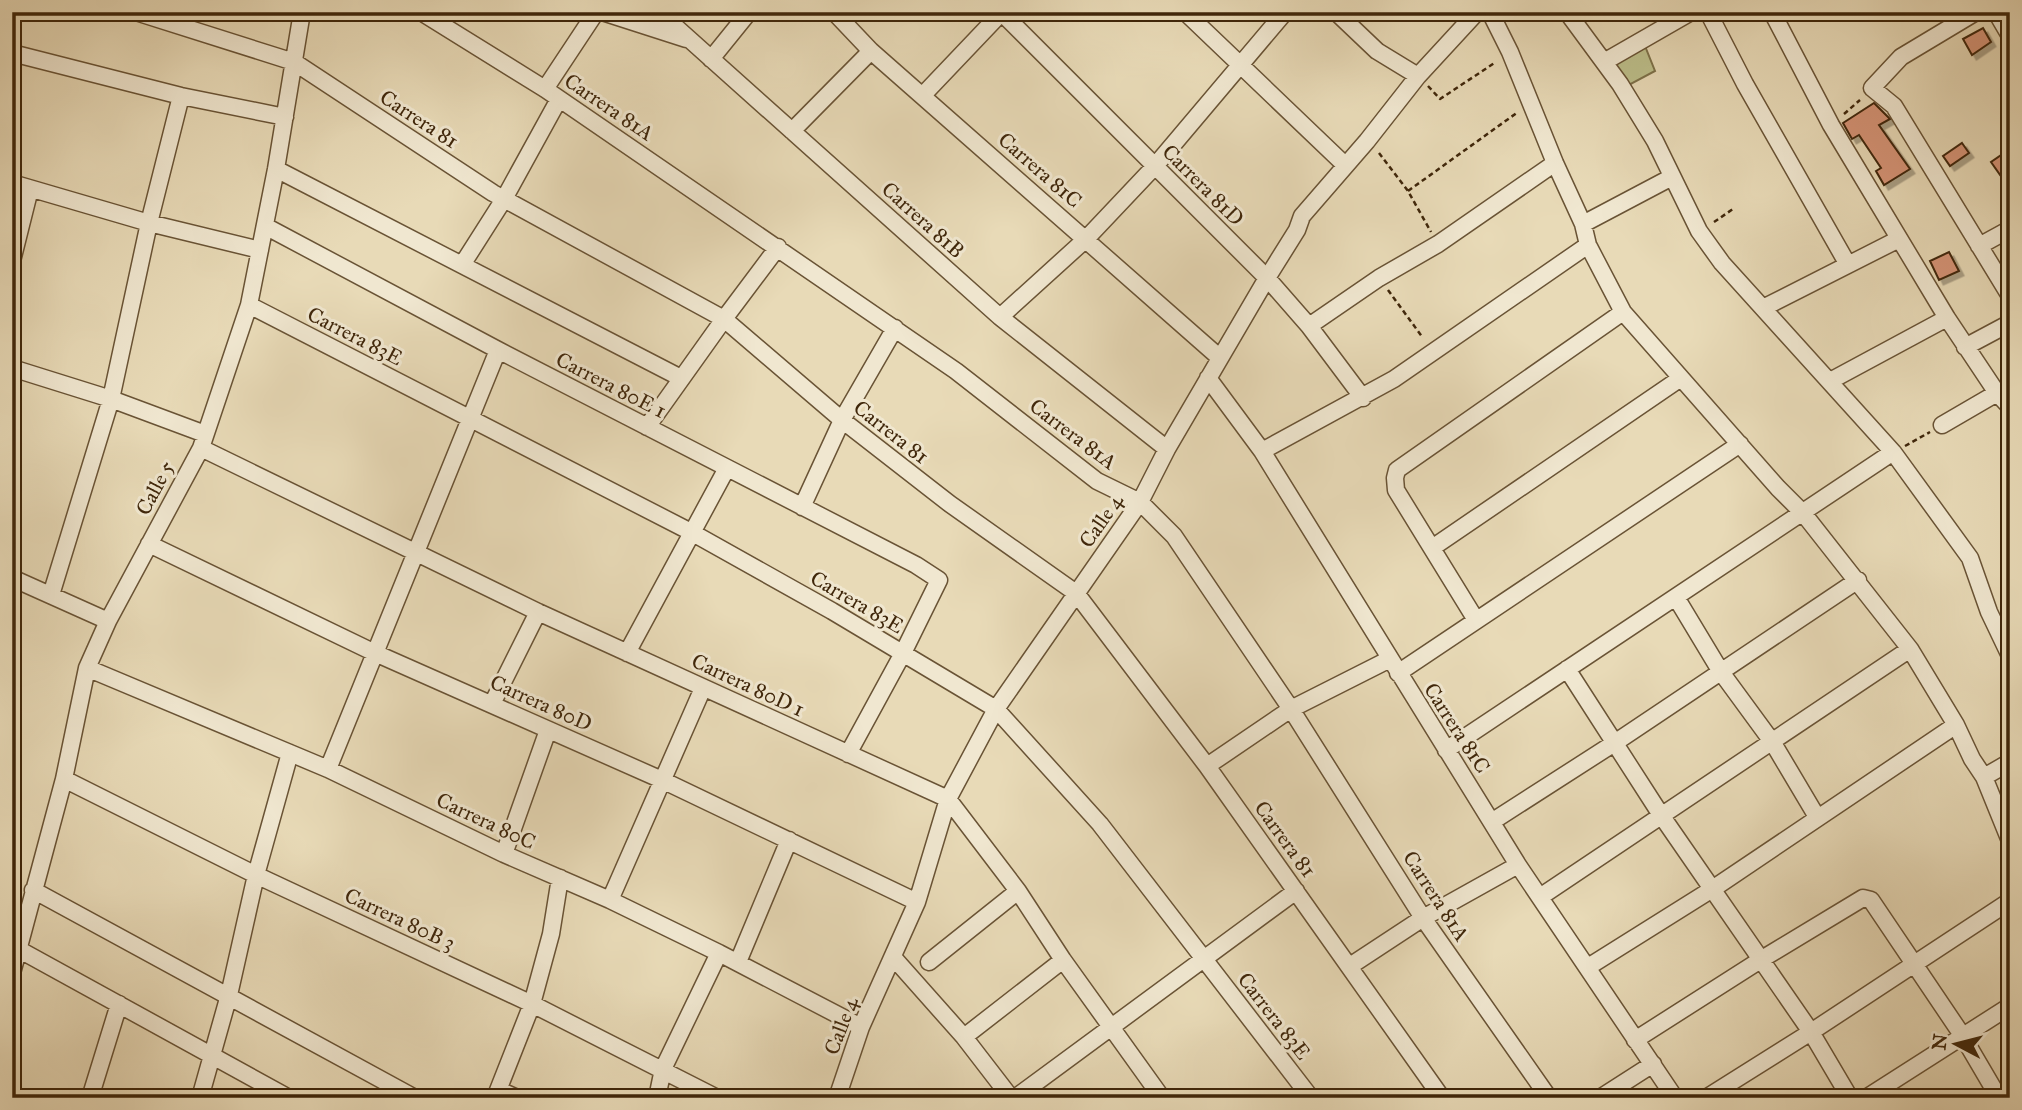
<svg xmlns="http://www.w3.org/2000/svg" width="2022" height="1110" viewBox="0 0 2022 1110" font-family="'IM FELL Great Primer',serif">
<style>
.green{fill:#bcbe8a;stroke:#7e724a;stroke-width:2}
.building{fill:#d69477;stroke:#3f260a;stroke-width:2;filter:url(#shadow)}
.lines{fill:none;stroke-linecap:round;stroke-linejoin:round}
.street-casing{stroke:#695335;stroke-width:19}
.path{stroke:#3f260a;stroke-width:2.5;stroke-dasharray:5 3.5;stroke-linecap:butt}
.street{stroke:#f0e7d0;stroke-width:16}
.labels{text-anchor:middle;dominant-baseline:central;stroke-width:6;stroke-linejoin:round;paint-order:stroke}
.street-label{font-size:21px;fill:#3f260a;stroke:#f0e7d0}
</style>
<defs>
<filter id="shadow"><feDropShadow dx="4.5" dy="4.5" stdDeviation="0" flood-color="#0004"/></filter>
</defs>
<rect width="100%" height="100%" fill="#e8dab7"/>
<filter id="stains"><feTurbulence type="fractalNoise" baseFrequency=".00286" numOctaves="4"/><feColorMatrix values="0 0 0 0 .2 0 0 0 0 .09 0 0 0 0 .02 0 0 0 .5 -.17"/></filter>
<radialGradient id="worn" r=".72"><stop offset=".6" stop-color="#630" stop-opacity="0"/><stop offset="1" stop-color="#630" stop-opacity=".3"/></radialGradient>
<!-- green -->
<path class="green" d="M1645,46L1655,71L1627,86L1613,64Z"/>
<!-- building -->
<path class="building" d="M1983,28L1991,42L1972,55L1963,39Z
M1874,103L1890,119L1879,125L1910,169L1884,185L1876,171L1881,168L1859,135L1852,139L1843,123Z
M1962,143L1969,153L1950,166L1943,156Z
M2010,149V189L1991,162Z
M1949,252L1959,271L1939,280L1930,261Z"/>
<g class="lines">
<!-- street casing -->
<g class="street-casing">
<path id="street" d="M136,12L294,62L493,193L724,319L842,420L950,504L1076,593L1207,766L1442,1098
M421,12L545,89L956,371L1097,481L1140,502L1174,536L1291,709L1423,918L1549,1098
M602,12L686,39
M659,12L1000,317L1167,449
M834,12L871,51L1220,358
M1001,12L1267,278L1309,326L1363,398
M1185,12L1345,165
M1336,12L1377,51L1418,76
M1490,12L1510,52L1555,163L1583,224L1588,245L1623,312L1778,488L1803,513L1910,649L1956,725L1972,759L1984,777L2010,841
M1567,12L1620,84L1655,141L1699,231L1722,263L1893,452L1970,558L1989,612L2010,656
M1708,12L1745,84L1847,263
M1772,12L1831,125L1947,318L1997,393L2010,407
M1976,12L1901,57L1872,88L1894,106L2010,296
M1996,12L2010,36
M12,53L181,96L285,117
M711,59L749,12
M1604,62L1691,12
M545,89L596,12
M923,95L1002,12
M792,131L871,51
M276,169L681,378
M12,183L149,223L260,250
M1583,224L1672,177
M265,226L498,350L916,565L939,580L903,653L848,754
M1979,246L2010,229
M12,261L30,189
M462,265L504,199L559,99
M249,305L691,532L832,611L996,709L1100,824L1311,1098
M1763,308L1899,239
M1000,317L1086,239L1155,166L1285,12
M1309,326L1379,278L1438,244L1555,163
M1965,347L2010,323
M12,368L111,399L205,434
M1208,378L1262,451L1518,865L1675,1098
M1830,381L1947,318
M1942,425L1997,393
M647,427L724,319L778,247
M201,448L538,612L948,799L1018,891L1063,960L1162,1098
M1262,451L1394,379L1588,245
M802,507L842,420L895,328
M149,544L375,653L662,780L917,902
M1432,548L1681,378
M12,578L108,621
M51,595L111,399L149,223L181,96
M1677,599L1721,672L1773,743L1817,817
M1476,620L1396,490L1395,478L1397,470L1623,312
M627,653L727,468
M87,668L328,769L504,854L610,900L719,953L861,1027
M1567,669L1661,815L1811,1032L1850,1098
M1398,673L1740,444
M492,704L538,612
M1446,750L1893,452
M1207,766L1291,709L1390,659
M328,769L498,350
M1984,777L2010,762
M64,779L256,875L532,1004L717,1098
M1493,821L1616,742L1858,580
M504,854L548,730
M33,890L415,1098
M1540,897L1910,649
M610,900L703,688
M18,949L289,1098
M893,957L964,1037L1011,1098
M738,962L789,840
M929,962L1018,891
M1350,966L1423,918L1518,865
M1588,967L1714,888L1956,725
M12,973L64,779L87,668L108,621L201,448L249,305L276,169L302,12
M964,1037L1063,960
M1635,1040L1762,959L1863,898L1871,900L1962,1035L1999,1098
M499,1090L517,1098
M90,1098L119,1004
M200,1098L229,995L256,875L290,753
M495,1098L532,1004L551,934L560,878
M657,1098L663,1069L719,953
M837,1098L861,1027L917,902L948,799L996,709L1140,502L1167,449L1267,278L1297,230L1302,216L1367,141L1418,76L1477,12
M1015,1098L1296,891
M1600,1098L1653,1064
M1706,1098L1811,1032L2010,901
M1866,1098L2010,1006"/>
</g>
<!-- path -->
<path class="path" d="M1428,86L1440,99L1496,62
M1844,114L1860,100
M1379,153L1408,191L1431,232
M1408,191L1518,112
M1714,222L1733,209
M1388,290L1423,338
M1905,446L1930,432"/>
<!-- street -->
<use href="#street" class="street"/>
</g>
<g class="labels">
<!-- street labels -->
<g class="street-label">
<text transform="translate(609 107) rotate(34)">Carrera 81A</text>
<text transform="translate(419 119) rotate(33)">Carrera 81</text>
<text transform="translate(1040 170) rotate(41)">Carrera 81C</text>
<text transform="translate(1203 185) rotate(45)">Carrera 81D</text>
<text transform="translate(923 220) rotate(42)">Carrera 81B</text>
<text transform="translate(355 336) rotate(27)">Carrera 83E</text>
<text transform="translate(611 385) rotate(27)">Carrera 80E 1</text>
<text transform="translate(891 432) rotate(38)">Carrera 81</text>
<text transform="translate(1073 434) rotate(37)">Carrera 81A</text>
<text transform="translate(155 488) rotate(-62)">Calle 5</text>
<text transform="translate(1101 521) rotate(-55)">Calle 4</text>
<text transform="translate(857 602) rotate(30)">Carrera 83E</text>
<text transform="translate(748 685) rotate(25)">Carrera 80D 1</text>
<text transform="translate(541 703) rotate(24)">Carrera 80D</text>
<text transform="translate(1457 728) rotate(57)">Carrera 81C</text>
<text transform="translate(486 821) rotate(25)">Carrera 80C</text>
<text transform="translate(1285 839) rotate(54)">Carrera 81</text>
<text transform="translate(1436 896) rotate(57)">Carrera 81A</text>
<text transform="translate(400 919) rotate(25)">Carrera 80B 3</text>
<text transform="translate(1274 1016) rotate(52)">Carrera 83E</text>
<text transform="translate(841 1026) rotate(-69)">Calle 4</text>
</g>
</g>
<!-- margin -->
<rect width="2022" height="1110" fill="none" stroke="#e8dab7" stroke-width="42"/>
<rect x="14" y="14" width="1994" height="1082" fill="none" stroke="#3f260a" stroke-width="3.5"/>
<rect x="21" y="21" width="1980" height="1068" fill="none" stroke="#3f260a" stroke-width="2"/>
<!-- north arrow -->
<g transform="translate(1956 1044) rotate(277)" stroke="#f0e7d0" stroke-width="5" paint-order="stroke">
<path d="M0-5L12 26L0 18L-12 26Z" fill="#3f260a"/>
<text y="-10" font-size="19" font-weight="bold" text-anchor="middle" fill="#3f260a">N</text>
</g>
<rect width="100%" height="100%" filter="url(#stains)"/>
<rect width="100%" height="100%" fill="url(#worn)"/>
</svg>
